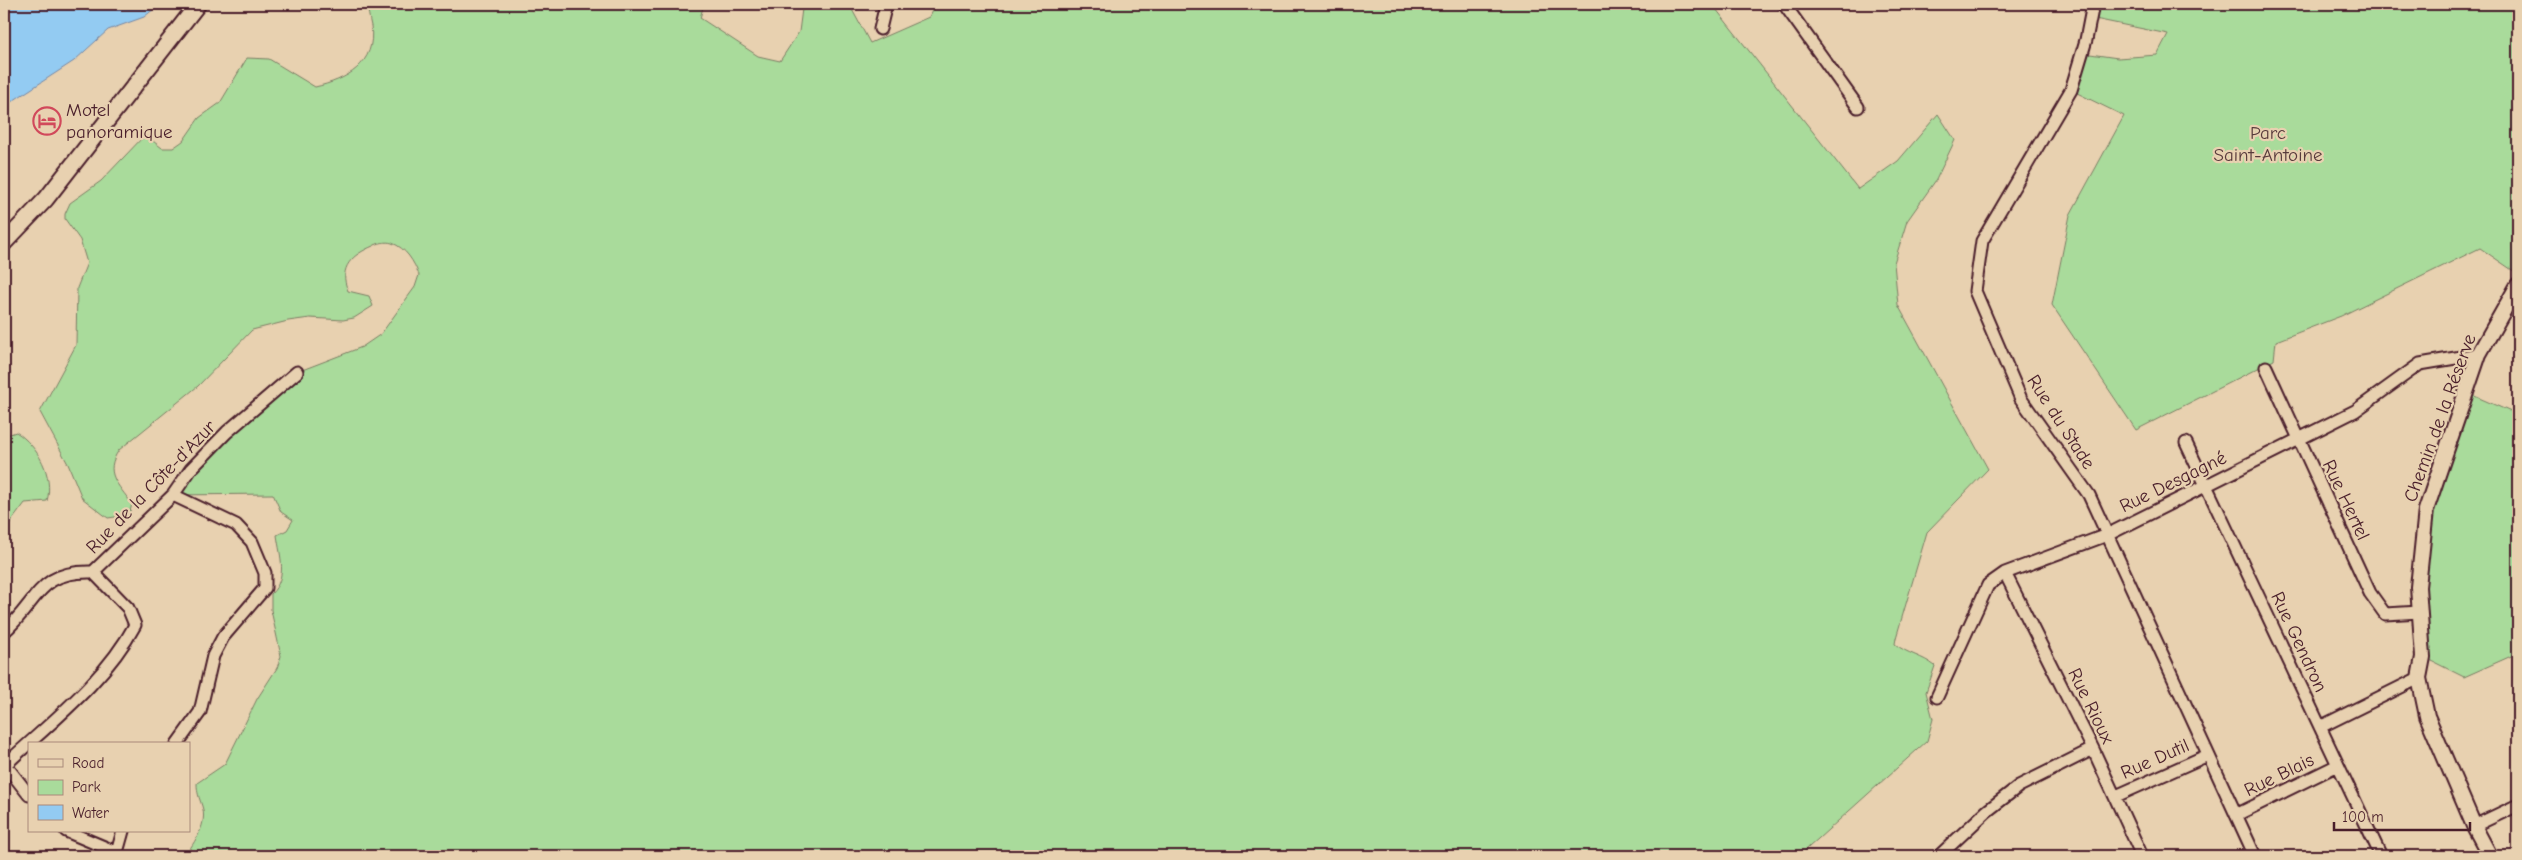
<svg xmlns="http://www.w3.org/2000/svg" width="2522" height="860" viewBox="0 0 2522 860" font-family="'Comic Neue',sans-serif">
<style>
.green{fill:#a9db9b;stroke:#7a7d63}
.water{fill:#93cbf2;stroke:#7686a2}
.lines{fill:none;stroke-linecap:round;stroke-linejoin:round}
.minor-casing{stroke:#4a1f2b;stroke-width:15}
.tertiary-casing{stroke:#4a1f2b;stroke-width:18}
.secondary-casing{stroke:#4a1f2b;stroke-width:19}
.minor{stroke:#e8d1b0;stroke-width:11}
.tertiary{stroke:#e8d1b0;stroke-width:14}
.secondary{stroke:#e8d1b0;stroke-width:15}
.labels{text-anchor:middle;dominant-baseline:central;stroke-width:4.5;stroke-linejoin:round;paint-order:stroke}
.poi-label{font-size:19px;fill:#4a1f2b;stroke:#e8d1b0;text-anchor:start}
.park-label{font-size:19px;fill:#583b3c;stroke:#e8d1b0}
.street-label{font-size:19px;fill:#4a1f2b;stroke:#e8d1b0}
</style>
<rect width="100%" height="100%" fill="#e8d1b0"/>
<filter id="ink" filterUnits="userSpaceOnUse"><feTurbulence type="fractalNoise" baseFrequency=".02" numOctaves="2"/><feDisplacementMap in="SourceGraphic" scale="10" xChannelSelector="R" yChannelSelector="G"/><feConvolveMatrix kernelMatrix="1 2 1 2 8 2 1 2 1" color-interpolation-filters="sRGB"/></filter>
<g filter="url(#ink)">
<!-- green -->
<path class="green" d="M365,4H704L700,18L758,56L780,61L799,32L802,9L806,4H849L870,43L929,17L935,4H1712L1858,189L1898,161L1938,114L1955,140L1936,180L1907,221L1894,263L1898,305L1988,469L1927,532L1896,638L1895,644C1907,654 1923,656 1935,666L1926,692L1933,719L1927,741L1799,856H185C195,841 208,824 202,806C199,797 197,793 197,783L225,764L257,699L277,668L281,656L271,610V594C288,577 280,557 277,535L287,530L293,520L281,512L273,494L173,495L227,432L297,372L362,347L381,334L415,287L419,275C414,262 406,248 392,243C386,241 378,243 373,246C352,255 338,267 348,291L369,296L373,306L354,318L343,320L310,318L288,321L252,330L198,386L119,450C103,473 118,484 132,504L129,515L108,518L82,498L68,464L40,412L76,345L77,288L87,263L80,240L65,219V214L70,203L101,181L145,135L162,148H173L183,141L199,118L220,103L247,58L269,59L315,87C346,80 377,64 371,26C369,19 369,10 365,4Z
M2088,4H2518V274L2480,248L2341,316L2276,341L2274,360L2136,430L2052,305L2070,215L2124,116L2071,90L2076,52L2118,58L2157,55L2168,34L2085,17Z
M2463,391L2518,415V653L2464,677L2420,655L2425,511Z
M16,432C38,446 54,476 47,501L25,503L4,531V436Z"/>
<!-- water -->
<path class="water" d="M4,4H160L144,17L108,30L74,61L11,102L4,97Z"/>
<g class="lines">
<!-- minor casing -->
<g class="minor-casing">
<path id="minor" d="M1784,4L1858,107
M2093,4L2086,40L2071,90L1982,241L1975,291L2021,399L2089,495L2255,856
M880,29L886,4
M2266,367L2370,593L2385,614L2420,612
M2186,443L2381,856
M173,495L236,525L252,542L265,573V588L223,637L213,656L200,712L177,744
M2005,573L2093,749L2142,856
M4,632C39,601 38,570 93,572L173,495L191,469L227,432L297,372
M1937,697L1988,585L2005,573L2107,535L2355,411L2420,364L2479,354
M2320,727L2419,678
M4,763L29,795
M5,765C51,722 105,681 135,625L128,608L93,572
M2116,796L2208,755
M2236,815L2338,765
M2474,826L2518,805
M66,831L116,852
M116,856L123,831
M1939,856L1987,811L2019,786L2093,749"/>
</g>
<!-- tertiary casing -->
<g class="tertiary-casing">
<path id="tertiary" d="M2490,856L2474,826L2427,716L2419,678L2423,657L2418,587L2426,510L2479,354L2518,285"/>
</g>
<!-- secondary casing -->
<g class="secondary-casing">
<path id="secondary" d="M4,243L46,199L198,4"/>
</g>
<!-- minor -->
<use href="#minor" class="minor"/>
<!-- tertiary -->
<use href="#tertiary" class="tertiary"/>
<!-- secondary -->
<use href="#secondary" class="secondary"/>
</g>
</g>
<!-- icons -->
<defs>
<g id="hotel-ring" transform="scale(1.4375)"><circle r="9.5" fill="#e8d1b0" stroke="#d1495b" stroke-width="1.5"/><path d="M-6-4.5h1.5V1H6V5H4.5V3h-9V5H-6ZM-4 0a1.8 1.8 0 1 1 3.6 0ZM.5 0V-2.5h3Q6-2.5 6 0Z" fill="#d1495b"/></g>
</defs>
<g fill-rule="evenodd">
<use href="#hotel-ring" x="47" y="121"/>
</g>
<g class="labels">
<!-- poi labels -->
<g class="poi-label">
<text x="66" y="110">Motel<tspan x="66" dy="22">panoramique</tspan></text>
</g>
<!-- park labels -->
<g class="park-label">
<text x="2268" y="133">Parc<tspan x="2268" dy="22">Saint-Antoine</tspan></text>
</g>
<!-- street labels -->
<g class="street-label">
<text transform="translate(2440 418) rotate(-70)">Chemin de la Réserve</text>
<text transform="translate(2061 422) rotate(57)">Rue du Stade</text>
<text transform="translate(2173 482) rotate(-26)">Rue Desgagné</text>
<text transform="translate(151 487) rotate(-46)">Rue de la Côte-d'Azur</text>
<text transform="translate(2346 500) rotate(65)">Rue Hertel</text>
<text transform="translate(2299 642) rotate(65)">Rue Gendron</text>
<text transform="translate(2091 706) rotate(64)">Rue Rioux</text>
<text transform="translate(2155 759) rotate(-24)">Rue Dutil</text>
<text transform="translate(2279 775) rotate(-26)">Rue Blais</text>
</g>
</g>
<!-- margin -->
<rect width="2522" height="860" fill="none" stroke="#e8d1b0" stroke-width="20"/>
<rect x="10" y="10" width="2502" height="840" fill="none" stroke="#4a1f2b" stroke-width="2" filter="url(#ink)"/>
<!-- legend -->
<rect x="28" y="742" width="162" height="90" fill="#e8d1b0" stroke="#a98a7b"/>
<rect x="38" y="759" width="25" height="8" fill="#e8d1b0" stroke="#a98a7b"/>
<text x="72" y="768" font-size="15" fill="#4a1f2b">Road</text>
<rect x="38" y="780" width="25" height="15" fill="#a9db9b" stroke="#a98a7b"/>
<text x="72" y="792" font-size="15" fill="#4a1f2b">Park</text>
<rect x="38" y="805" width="25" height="15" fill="#93cbf2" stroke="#a98a7b"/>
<text x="72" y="818" font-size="15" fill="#4a1f2b">Water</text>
<!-- scale -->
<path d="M2334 822v8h136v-8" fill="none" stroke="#4a1f2b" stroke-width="2.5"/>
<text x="2342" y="822" font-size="15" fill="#4a1f2b" stroke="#e8d1b0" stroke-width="4" paint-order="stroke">100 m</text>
</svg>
